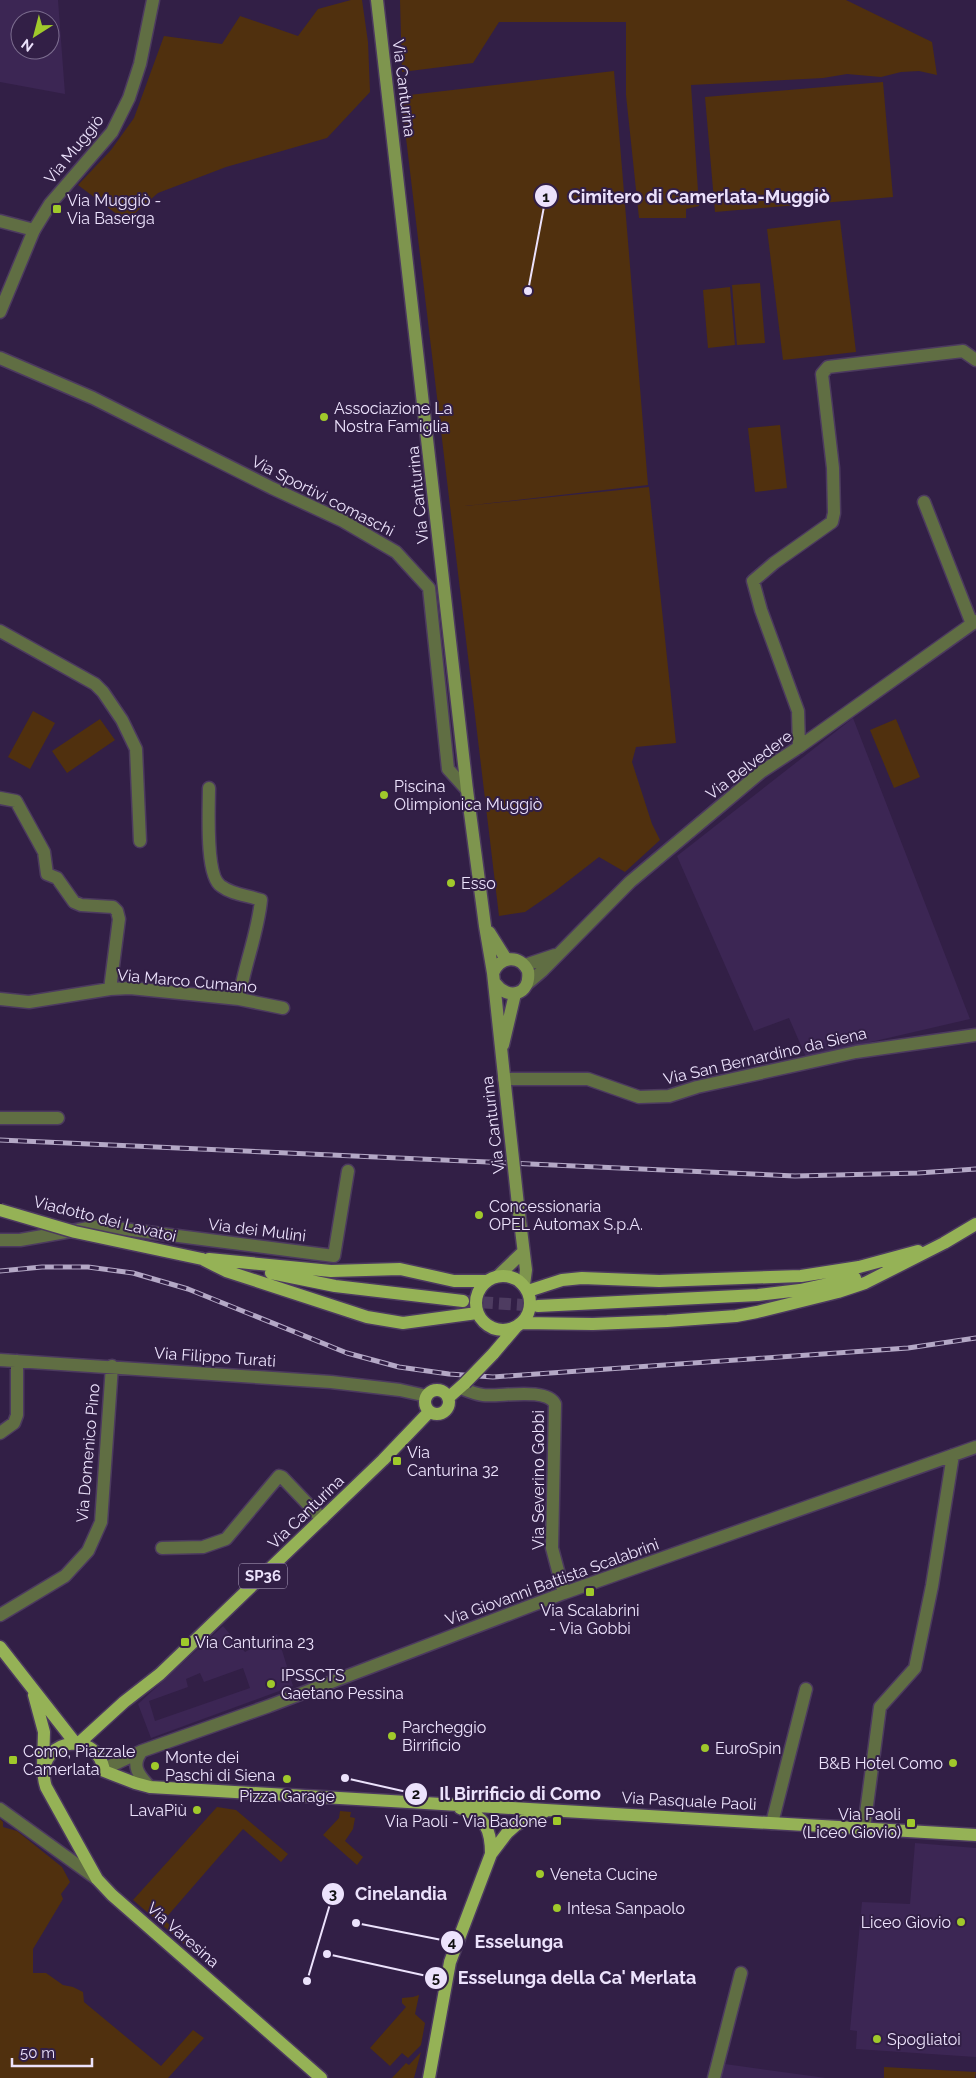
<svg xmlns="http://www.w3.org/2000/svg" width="976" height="2078" viewBox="0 0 976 2078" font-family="Raleway,sans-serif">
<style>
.built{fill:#3c2654;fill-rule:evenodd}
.green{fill:#50300e}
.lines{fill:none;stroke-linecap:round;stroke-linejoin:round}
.primary-tunnel{stroke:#4e3c61;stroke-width:12;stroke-dasharray:12 6;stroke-linecap:butt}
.minor-casing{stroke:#4c3a5f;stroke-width:15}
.tertiary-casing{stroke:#4c3a5f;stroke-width:15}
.secondary-casing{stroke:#4c3a5f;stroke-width:15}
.primary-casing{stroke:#4c3a5f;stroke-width:15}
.minor{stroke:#606e43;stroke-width:12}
.tertiary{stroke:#606e43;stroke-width:12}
.secondary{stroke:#7e954e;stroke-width:12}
.primary{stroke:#95b256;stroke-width:12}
.rail-casing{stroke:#b4a8c6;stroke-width:5}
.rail{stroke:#321f46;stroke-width:3;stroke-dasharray:9;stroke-linecap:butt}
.secondary-bridge-casing{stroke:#4c3a5f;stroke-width:15;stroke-linecap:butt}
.primary-bridge-casing{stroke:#4c3a5f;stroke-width:15;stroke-linecap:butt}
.secondary-bridge{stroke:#7e954e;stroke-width:12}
.primary-bridge{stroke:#95b256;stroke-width:12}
.poi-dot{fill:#a0c92b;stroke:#321f46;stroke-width:2}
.labels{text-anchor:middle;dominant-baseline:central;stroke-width:4;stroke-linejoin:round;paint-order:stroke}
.shield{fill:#321f46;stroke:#b4a8c5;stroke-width:1}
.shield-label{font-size:15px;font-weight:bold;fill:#ece2fc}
.street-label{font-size:16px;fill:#ece2fc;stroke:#321f46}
.poi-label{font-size:16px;fill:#ece2fc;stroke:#321f46;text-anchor:start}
.leader{fill:none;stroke:#ece2fc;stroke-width:2}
.callout-dot{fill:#ece2fc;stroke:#321f46;stroke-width:2}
.mark-label{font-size:15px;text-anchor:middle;font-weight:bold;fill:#111}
.callout-label{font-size:18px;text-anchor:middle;font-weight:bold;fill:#ece2fc;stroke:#321f46;stroke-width:4;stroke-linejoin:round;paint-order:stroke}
</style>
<rect width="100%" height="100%" fill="#321f46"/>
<!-- built -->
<path class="built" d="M0,0H58L65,94L0,82ZM20,20H50V50H20Z
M853,718L970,1019L806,1057L789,1018L754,1031L677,856Z
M223,1626L245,1652L277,1634L293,1686L151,1738L138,1704ZM243,1668L250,1688L155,1721L149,1701L188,1687L186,1679L200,1673L204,1682Z
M915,1843L976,1848V2057L856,2049L857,2031L850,2030L862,1902L910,1904Z
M725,2064L826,2078H721Z"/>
<!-- green -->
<path class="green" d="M351,0H362L368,42L370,92L327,138L226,167L158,193L126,221L78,185L111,150L134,118L164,36L222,44L240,16L298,36L318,9Z
M400,0H846L932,42L937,75L919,71L901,72L881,77L847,74L823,78L691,85L699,206L686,209V218H639L626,95V22H499L473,63L402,72Z
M614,71L648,485L465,506L649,487L676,743L636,747L632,762L652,824L660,840L625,872L599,857L554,892L525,912L499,916L401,96Z
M883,82L893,197L715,212L705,97Z
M840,220L856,352L783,360L767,229Z
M760,283L765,343L737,345L732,285Z
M730,287L735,345L708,348L703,290Z
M780,425L787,488L755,492L748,428Z
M33,711L55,723L30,769L8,757Z
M100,719L115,740L67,773L52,751Z
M896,719L920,777L894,788L870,730Z
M217,1807L236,1810L288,1854L281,1862L243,1829L164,1920L201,1951L197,1955L133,1900Z
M340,1811L351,1812L350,1817L355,1818L353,1829L345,1841L363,1857L357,1865L323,1835L339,1818Z
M0,1819L3,1822V1827L17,1831L62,1867L70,1882L61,1894L63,1899L33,1949V1973H46L63,1985L73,1987L83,1992L84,2002L161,2066L193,2030L204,2038L168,2078H0Z
M419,1995L415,2014L425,2023L421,2045L408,2058L402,2053L390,2066L370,2048L406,2007L402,2003V1998L413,1997Z
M421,2052L414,2078H392L406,2063L409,2065Z
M884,2067L976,2072L975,2078H884Z"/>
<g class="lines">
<!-- primary-tunnel -->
<path class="primary-tunnel" d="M463,1301L538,1306"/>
<!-- minor casing -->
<g class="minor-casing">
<path id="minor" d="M0,221L34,230
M0,358L93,398L272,488L343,521L396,552L429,588L448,769L467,790
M924,502L972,624
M0,631L95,684L103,692L122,720L136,749L140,841
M799,747L798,711L761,610L753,581L774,563L832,522L834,513L833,468L822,374L828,367L963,351L976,360
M209,788C209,808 205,876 221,886C233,895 247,895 261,900C258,933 244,966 239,999
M0,798L16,801L44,852L47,874L57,878L74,902L81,905L113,907L117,911L119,919L110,989
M525,965L555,955
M528,983L542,971L630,882L761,772L799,747L976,621
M0,999L29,1002L110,989L130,988L239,999L283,1008
M504,1079H588L639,1097L669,1096L697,1087L856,1052L976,1035
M0,1118H58
M0,1240H20L100,1226L334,1256L348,1171
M0,1360L331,1382L400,1390L427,1396
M461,1388C468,1391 475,1394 483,1395C500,1397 547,1387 555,1404L552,1548L564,1593
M0,1433L14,1423L17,1415V1361
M162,1548L203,1547L226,1539L279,1476L282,1477L322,1519
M0,1615L65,1576L88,1551L101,1522L112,1366
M142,1751C130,1765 139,1776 150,1787
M104,1769L142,1751L269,1706L564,1593L976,1447
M0,1809L97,1879
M772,1823L806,1689
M864,1828L880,1707L915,1668L932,1586L953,1455
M714,2078L741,1973"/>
</g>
<!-- tertiary casing -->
<g class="tertiary-casing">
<path id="tertiary" d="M0,312L34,230L50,204L112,132L129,98L140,64L153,0"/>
</g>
<!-- secondary casing -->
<g class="secondary-casing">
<path id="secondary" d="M377,0L467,790L485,926L493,973
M489,932L506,959
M495,983C508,1001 531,995 528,971C520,954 500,956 493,973L508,1113
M503,1045L515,994
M518,1205L526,1270L524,1285
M498,1276L523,1252"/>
</g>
<!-- primary casing -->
<g class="primary-casing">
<path id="primary" d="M202,1259L226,1271L367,1317L403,1323L477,1313
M209,1259L331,1271L400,1269L454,1281H485
M271,1273L335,1286L463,1301
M476 1303a27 27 0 1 1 54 0a27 27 0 1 1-54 0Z
M528,1291L562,1280L582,1278L659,1281L801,1276L859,1267L918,1251
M538,1306L758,1295L800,1290L855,1278
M521,1323L593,1324L667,1321L736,1316L757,1312L838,1292L865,1283L944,1243L976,1224
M493,1354L516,1327
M425 1402a12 12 0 1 1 24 0a12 12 0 1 1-24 0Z
M448,1398L465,1383
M0,1647L76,1744
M34,1695L44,1732L43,1766
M78,1744L124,1702L160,1674L383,1460L429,1412
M460,1808C485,1817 491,1828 491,1854
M321,2078L112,1895L97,1879L46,1787C31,1740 97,1726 104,1771L135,1783L150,1787L976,1835
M429,2078L450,1962L491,1854L507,1833L516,1825L526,1819L544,1812"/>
</g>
<!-- minor -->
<use href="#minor" class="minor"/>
<!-- tertiary -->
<use href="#tertiary" class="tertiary"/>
<!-- secondary -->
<use href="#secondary" class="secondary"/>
<!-- primary -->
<use href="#primary" class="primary"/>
<!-- rail casing -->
<g class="rail-casing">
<path id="rail" d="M0,1140L795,1176L918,1173L976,1169
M0,1271L42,1267H88L133,1273L188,1289L347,1353L399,1367L449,1374L493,1377L908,1348L976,1338"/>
</g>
<!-- rail -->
<use href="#rail" class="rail"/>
<!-- secondary-bridge casing -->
<g class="secondary-bridge-casing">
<path id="secondary-bridge" d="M508,1113L518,1205"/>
</g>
<!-- primary-bridge casing -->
<g class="primary-bridge-casing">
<path id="primary-bridge" d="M0,1210L75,1232L202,1259
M465,1383L493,1354"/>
</g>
<!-- secondary-bridge -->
<use href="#secondary-bridge" class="secondary-bridge"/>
<!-- primary-bridge -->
<use href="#primary-bridge" class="primary-bridge"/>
</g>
<!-- markers -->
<g class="poi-dot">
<rect x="52" y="204" width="10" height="10" rx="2.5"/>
<circle cx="324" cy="417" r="5"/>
<circle cx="384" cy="795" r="5"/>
<circle cx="451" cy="883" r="5"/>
<circle cx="479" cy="1215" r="5"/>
<rect x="392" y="1456" width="10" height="10" rx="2.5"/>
<rect x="585" y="1587" width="10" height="10" rx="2.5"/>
<rect x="180" y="1637" width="10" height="10" rx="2.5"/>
<circle cx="271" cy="1684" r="5"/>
<circle cx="392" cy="1736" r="5"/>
<circle cx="705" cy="1748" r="5"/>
<rect x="8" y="1755" width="10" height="10" rx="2.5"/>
<circle cx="953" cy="1763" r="5"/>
<circle cx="155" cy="1766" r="5"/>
<circle cx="287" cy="1779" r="5"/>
<circle cx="197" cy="1810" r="5"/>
<rect x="552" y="1816" width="10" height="10" rx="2.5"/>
<rect x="906" y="1818" width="10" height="10" rx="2.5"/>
<circle cx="540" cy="1874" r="5"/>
<circle cx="557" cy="1908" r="5"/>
<circle cx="961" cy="1922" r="5"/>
<circle cx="877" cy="2039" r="5"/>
</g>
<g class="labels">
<!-- shield labels -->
<rect class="shield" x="239" y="1563.5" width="48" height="25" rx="4"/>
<g class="shield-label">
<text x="263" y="1576">SP36</text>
</g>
<!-- street labels -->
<g class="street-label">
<text transform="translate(404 88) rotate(83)">Via Canturina</text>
<text transform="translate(74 149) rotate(-51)">Via Muggiò</text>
<text transform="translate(418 495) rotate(-96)">Via Canturina</text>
<text transform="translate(323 496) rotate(27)">Via Sportivi comaschi</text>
<text transform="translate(749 765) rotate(-37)">Via Belvedere</text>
<text transform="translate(187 981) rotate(5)">Via Marco Cumano</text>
<text transform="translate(765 1056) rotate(-13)">Via San Bernardino da Siena</text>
<text transform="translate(493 1125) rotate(-97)">Via Canturina</text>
<text transform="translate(105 1219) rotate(14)">Viadotto dei Lavatoi</text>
<text transform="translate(257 1230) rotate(7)">Via dei Mulini</text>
<text transform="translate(215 1357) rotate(4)">Via Filippo Turati</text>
<text transform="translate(88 1453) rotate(-85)">Via Domenico Pino</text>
<text transform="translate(538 1480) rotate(-90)">Via Severino Gobbi</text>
<text transform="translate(306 1512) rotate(-44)">Via Canturina</text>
<text transform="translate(552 1582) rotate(-20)">Via Giovanni Battista Scalabrini</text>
<text transform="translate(689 1801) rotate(3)">Via Pasquale Paoli</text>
<text transform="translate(183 1935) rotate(41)">Via Varesina</text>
</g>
<!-- poi labels -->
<g class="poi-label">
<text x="67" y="200">Via Muggiò -<tspan x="67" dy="18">Via Baserga</tspan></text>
<text x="334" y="408">Associazione La<tspan x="334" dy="18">Nostra Famiglia</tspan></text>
<text x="394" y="786">Piscina<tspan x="394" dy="18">Olimpionica Muggiò</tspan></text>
<text x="461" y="883">Esso</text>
<text x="489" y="1206">Concessionaria<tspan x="489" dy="18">OPEL Automax S.p.A.</tspan></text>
<text x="407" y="1452">Via<tspan x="407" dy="18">Canturina 32</tspan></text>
<text x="590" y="1610" text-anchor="middle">Via Scalabrini<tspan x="590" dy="18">- Via Gobbi</tspan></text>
<text x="195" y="1642">Via Canturina 23</text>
<text x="281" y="1675">IPSSCTS<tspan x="281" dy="18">Gaetano Pessina</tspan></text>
<text x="402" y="1727">Parcheggio<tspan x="402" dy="18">Birrificio</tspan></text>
<text x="715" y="1748">EuroSpin</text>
<text x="23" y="1751">Como, Piazzale<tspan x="23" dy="18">Camerlata</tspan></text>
<text x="165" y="1757">Monte dei<tspan x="165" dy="18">Paschi di Siena</tspan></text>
<text x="943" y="1763" text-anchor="end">B&amp;B Hotel Como</text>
<text x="287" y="1796" text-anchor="middle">Pizza Garage</text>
<text x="187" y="1810" text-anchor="end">LavaPiù</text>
<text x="901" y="1814" text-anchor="end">Via Paoli<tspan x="901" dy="18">(Liceo Giovio)</tspan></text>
<text x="547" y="1821" text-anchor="end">Via Paoli - Via Badone</text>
<text x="550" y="1874">Veneta Cucine</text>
<text x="567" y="1908">Intesa Sanpaolo</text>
<text x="951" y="1922" text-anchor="end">Liceo Giovio</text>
<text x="887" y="2039">Spogliatoi</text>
</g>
</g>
<!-- callouts -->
<path class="leader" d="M528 291L546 196M345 1778L416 1794M307 1981L333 1894M356 1923L452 1942M327 1954L436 1978"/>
<g class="callout-dot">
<circle cx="528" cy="291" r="5"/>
<circle cx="345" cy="1778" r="5"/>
<circle cx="307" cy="1981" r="5"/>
<circle cx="356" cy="1923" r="5"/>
<circle cx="327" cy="1954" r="5"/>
<circle cx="546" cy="196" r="12"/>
<circle cx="416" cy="1794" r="12"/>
<circle cx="333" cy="1894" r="12"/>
<circle cx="452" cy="1942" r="12"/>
<circle cx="436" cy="1978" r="12"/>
</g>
<g class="mark-label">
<text x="546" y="202">1</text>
<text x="416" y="1799">2</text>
<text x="333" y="1899">3</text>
<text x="452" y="1947">4</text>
<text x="436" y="1983">5</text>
</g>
<g class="callout-label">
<text x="699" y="203">Cimitero di Camerlata-Muggiò</text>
<text x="520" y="1800">Il Birrificio di Como</text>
<text x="401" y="1900">Cinelandia</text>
<text x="519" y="1948">Esselunga</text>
<text x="577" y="1984">Esselunga della Ca' Merlata</text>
</g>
<!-- north arrow -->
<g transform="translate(35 35) rotate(216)"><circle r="24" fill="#321f46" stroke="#7c6d8f"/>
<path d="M0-4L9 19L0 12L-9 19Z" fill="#a0c92b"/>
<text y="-8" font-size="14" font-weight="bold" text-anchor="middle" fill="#ece2fc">N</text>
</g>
<!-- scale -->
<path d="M12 2058v8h80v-8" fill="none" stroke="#ece2fc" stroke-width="2.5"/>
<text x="20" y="2058" font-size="15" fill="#ece2fc" stroke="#321f46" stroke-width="4" paint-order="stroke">50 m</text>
</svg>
